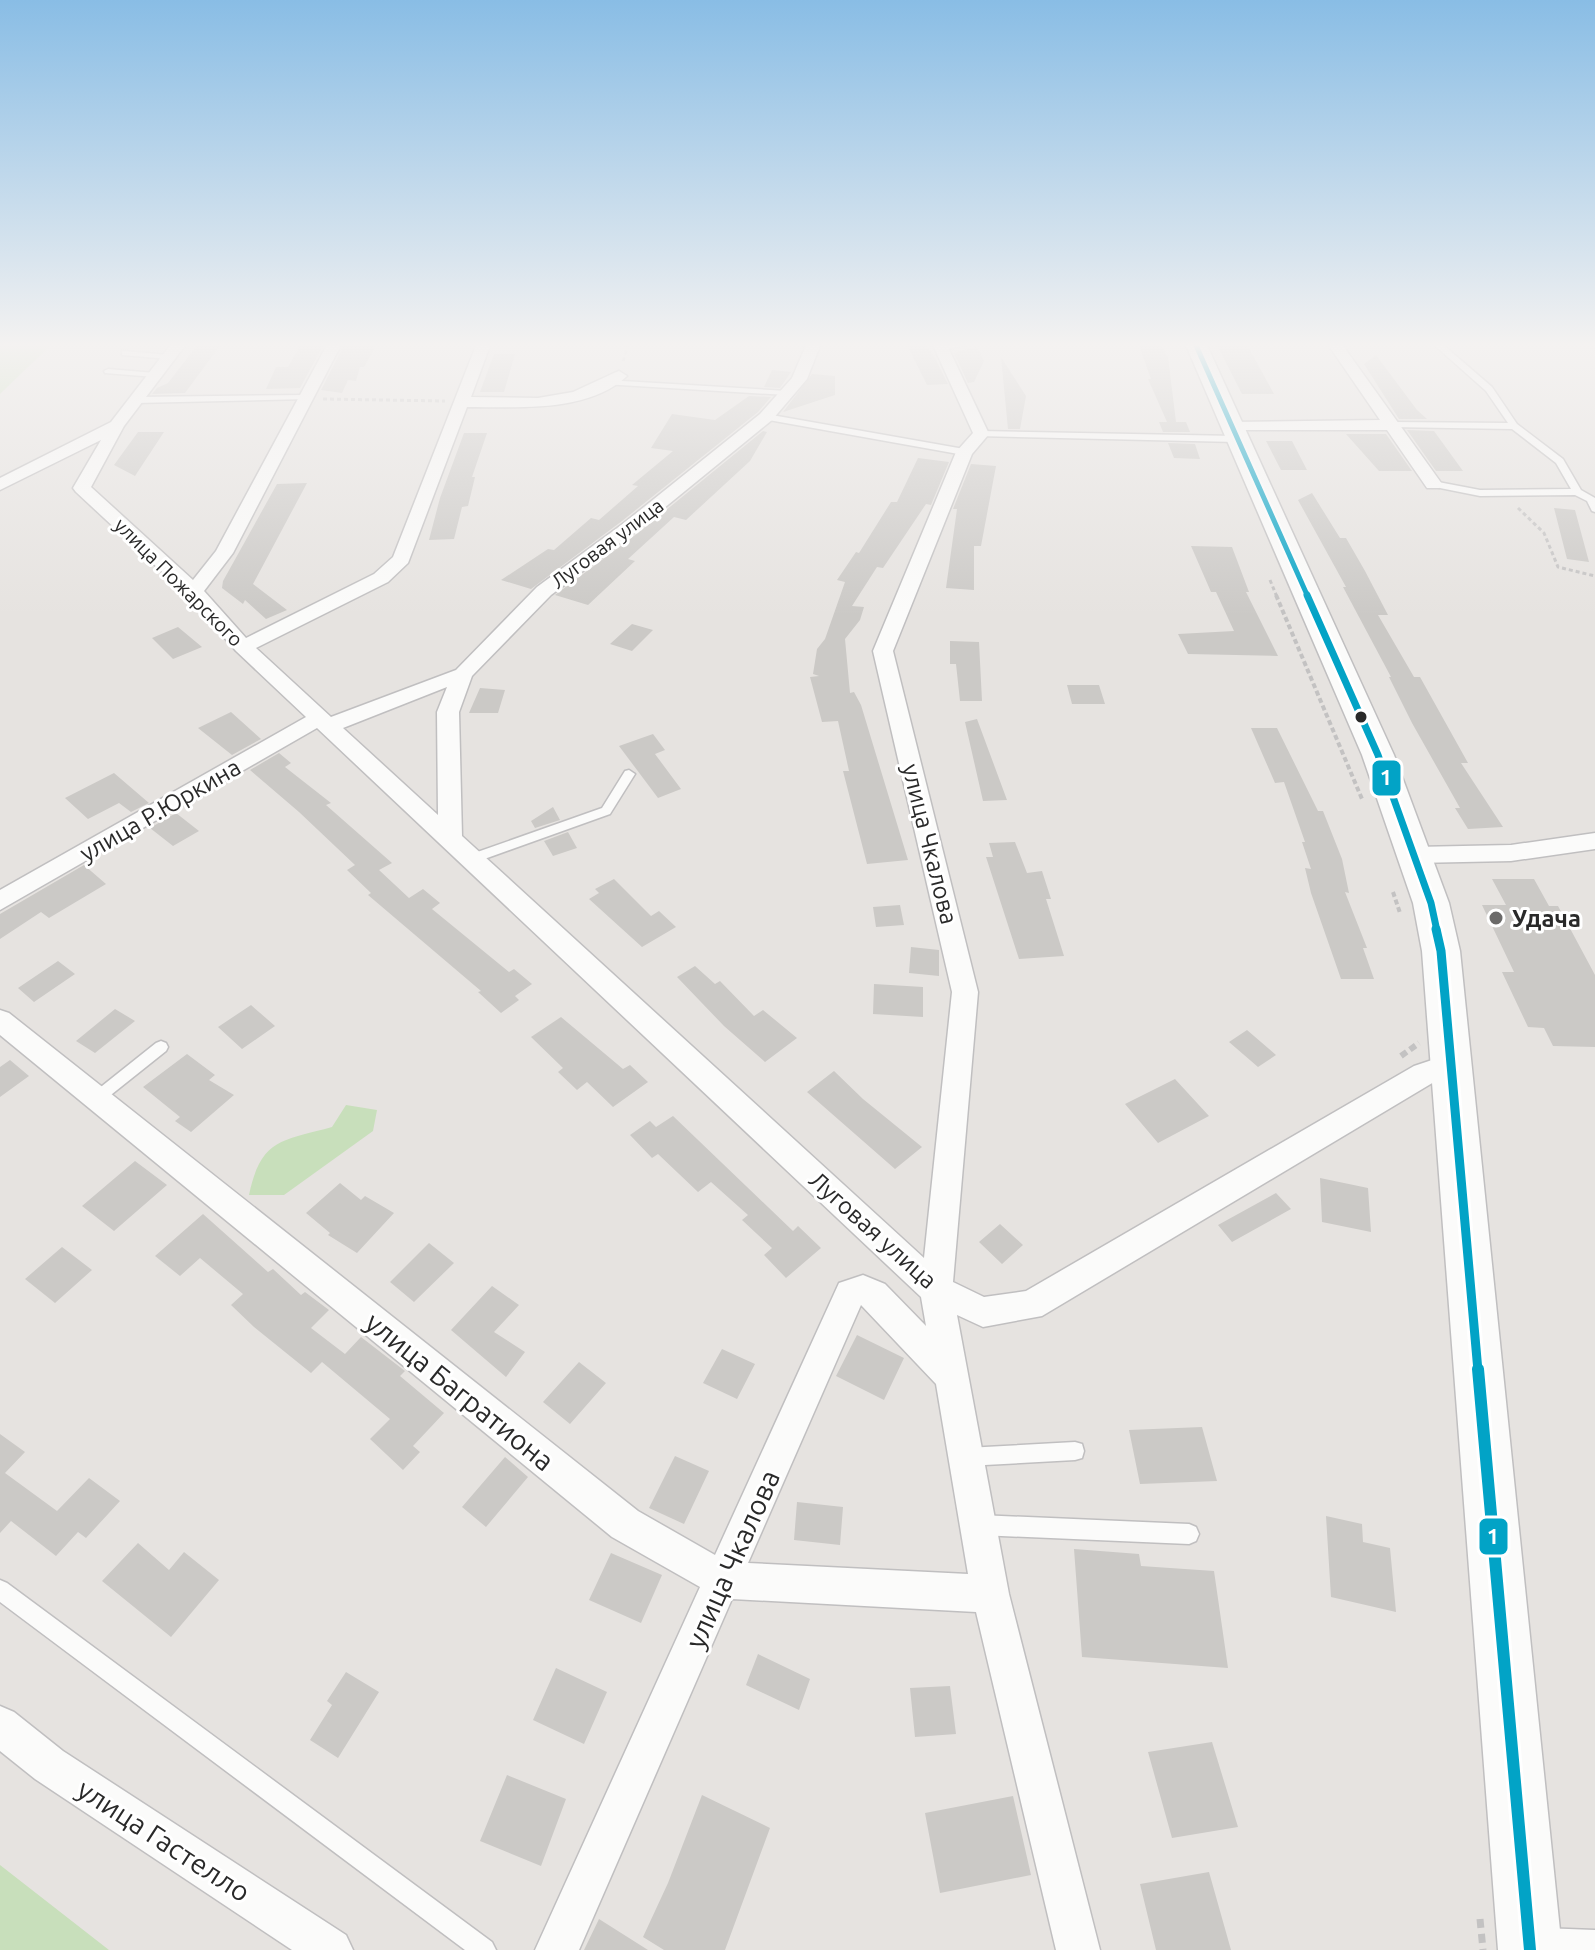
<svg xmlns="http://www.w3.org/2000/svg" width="1595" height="1950" viewBox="0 0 1595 1950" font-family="Ubuntu,sans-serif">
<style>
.green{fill:#c8dfbb}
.building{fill:#cbc9c6}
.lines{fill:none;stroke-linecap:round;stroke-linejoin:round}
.service-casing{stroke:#c0bfc0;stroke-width:3}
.minor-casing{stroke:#c0bfc0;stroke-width:3}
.secondary-casing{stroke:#c0bfc0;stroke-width:3}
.path-far3{stroke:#c3c2c2;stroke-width:3;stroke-dasharray:4 3;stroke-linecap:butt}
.path-far2{stroke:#c3c2c2;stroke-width:4;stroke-dasharray:5 3;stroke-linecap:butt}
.path-far1{stroke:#c3c2c2;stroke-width:6;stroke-dasharray:7 4;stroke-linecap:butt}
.path{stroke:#c3c2c2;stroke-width:7;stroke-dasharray:9 6;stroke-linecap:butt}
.service{fill:#fbfbfa;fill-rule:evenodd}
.minor{fill:#fbfbfa;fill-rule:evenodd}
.secondary{fill:#fbfbfa;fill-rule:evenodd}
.bus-1-far3-casing{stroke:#fff;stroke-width:9}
.bus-1-far2-casing{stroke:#fff;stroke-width:12}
.bus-1-far1-casing{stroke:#fff;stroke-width:15}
.bus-1-casing{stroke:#fff;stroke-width:18}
.bus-1-far3{stroke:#02a3c6;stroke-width:5}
.bus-1-far2{stroke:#02a3c6;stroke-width:7}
.bus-1-far1{stroke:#02a3c6;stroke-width:9}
.bus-1{stroke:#02a3c6;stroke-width:12}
.bus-dot{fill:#292929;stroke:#fff;stroke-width:3}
.poi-dot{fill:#6b6a69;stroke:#fff;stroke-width:3}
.labels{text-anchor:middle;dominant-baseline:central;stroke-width:6;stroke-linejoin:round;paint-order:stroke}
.far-street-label{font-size:20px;fill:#292929;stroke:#fff}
.street-label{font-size:24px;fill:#292929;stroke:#fff}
.poi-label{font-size:24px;font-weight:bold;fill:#292929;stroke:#fff;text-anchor:start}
.near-street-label{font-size:28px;fill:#292929;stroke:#fff}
.line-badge{stroke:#fff;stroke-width:3}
.badge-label{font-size:22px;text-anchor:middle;font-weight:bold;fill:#fff}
</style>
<rect width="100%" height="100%" fill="#e6e3e0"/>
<!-- green -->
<path class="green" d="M0,343H53L0,394Z
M346,1105L377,1110L373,1131L284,1195H249C261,1138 282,1141 332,1127Z
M0,1865L109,1950H0Z"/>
<!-- building -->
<path class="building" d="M199,343H222L185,393L152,394L157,388L168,383Z
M345,343H378L364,367H360L356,381L348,380L342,393L321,390Z
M906,343H924L934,356L948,384L927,385Z
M1138,343H1160L1168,357L1176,422H1186L1190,432H1163L1159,422H1167L1148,379H1151Z
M1216,343H1246L1274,394H1242Z
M301,344H324L300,388L266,389L276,367H288Z
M977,346L984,361L974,382L968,383L954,353Z
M494,354H515L504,392H480Z
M1376,355L1417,410L1427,419H1399L1364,364Z
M1001,357L1026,396L1020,429H1008Z
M772,370L791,372L780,388L764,387Z
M812,374L835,376V395L783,412Z
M749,396L771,397L758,412L622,521L531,589L501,580L548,549L554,550L591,518L599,520L638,486L632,485L673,451L651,448L672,414L715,420Z
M1407,430L1434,431L1463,471H1436Z
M763,431L767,432L750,461L686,520L674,517L628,559L635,561L588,605L555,595L638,533Z
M138,432H164L135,476L114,465Z
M464,433H487L472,477H475L468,506L462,507L454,539L429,540L440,498Z
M1346,434H1386L1412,471H1379Z
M1266,441H1292L1307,470H1281Z
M1168,443L1195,444L1200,459L1174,458Z
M918,458L949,462L931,505L926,504L883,568L877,567L852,606L864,607L860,620L845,639L850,693L854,692L861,705L908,860L867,864L843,771H849L838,721L822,722L810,677L819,676L813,674L817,649L825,639L845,582L837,580L856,552L859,553L891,502H897Z
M971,464L996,466L981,546H974V590L946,588L957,509H953Z
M307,483L253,584L287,610L266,619L245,600L243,604L222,588L223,581L277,484Z
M1312,493L1340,538H1346L1365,571L1388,615H1378L1414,677H1420L1468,763H1461L1503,827L1468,829L1455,808H1460L1412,723L1389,677H1391L1343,587H1346L1298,500Z
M1554,508L1575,510L1589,562L1567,559Z
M1191,546L1232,547L1249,592H1246L1278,656L1188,654L1178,634L1234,631L1216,592H1211Z
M632,624L653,630L632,651L610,644Z
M178,627L202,647L173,659L152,638Z
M950,641L979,642L982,701H960L956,664H950Z
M1067,685H1099L1105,704H1072Z
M480,688L505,690L498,713H469Z
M231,712L261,739L232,755L198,728Z
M977,719L1007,800L983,801L965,722Z
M1251,728H1277L1318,811H1323L1342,859L1349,893L1345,892L1367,948H1363L1374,979H1341L1311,893L1305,868L1311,869L1302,842H1305L1284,782L1275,783Z
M653,734L665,750L655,754L681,789L658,798L619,746Z
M279,753L291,763L285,767L331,803L326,805L392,863L379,870L409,898L423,889L440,903L432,909L509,972L514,969L532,984L515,996L519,1000L501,1013L478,992L481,991L368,895L371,893L347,870L355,865L299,812L250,770Z
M114,773L149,803L131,812L119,803L88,819L65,798Z
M553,807L560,820L535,828L531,821Z
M176,813L199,831L173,846L150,828Z
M568,832L577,848L553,856L544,841Z
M1015,842L1027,873L1042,871L1051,899H1046L1064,956L1019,959L986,857H993L989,843Z
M84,865L106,884L49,918L41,912L0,939V914Z
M614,879L651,916L659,911L676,927L642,947L589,899L599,893L595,889Z
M1492,879H1534L1549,906H1558L1595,975V1047L1553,1046L1544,1028L1528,1027L1502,972H1514L1482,905H1506Z
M900,905L904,925L876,927L873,907Z
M911,947L939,950V976L909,973Z
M58,961L75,974L34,1002L18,988Z
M695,966L715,984L720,981L754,1016L763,1010L797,1038L765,1062L724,1026L677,977Z
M874,984L923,987V1017L873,1014Z
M251,1005L275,1026L242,1049L218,1027Z
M115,1009L135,1021L95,1053L76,1041Z
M561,1017L623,1069L630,1065L648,1082L613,1107L587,1082L577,1090L558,1072L563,1068L531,1037Z
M1247,1030L1276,1055L1258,1067L1229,1042Z
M187,1054L215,1075L209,1080L234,1095L191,1132L175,1121L180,1117L143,1087Z
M10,1060L29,1076L0,1097V1067Z
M834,1071L863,1099L922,1147L895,1169L807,1092Z
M1175,1079L1209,1116L1158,1143L1125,1104Z
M673,1116L793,1231L798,1226L821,1248L786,1278L764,1255L772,1248L742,1220L748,1215L711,1182L698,1192L658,1154L652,1158L630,1135L650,1121L656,1127Z
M135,1161L167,1185L114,1231L82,1206Z
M1320,1178L1368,1188L1371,1232L1322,1222Z
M340,1183L361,1200L365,1196L394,1213L357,1253L328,1235L330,1233L306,1213Z
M1276,1193L1291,1209L1232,1242L1218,1225Z
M203,1214L268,1272L273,1269L301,1295L305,1292L329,1310L311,1328L345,1354L361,1337L405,1371L400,1376L444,1413L413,1446L420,1452L403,1470L370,1439L390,1419L322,1362L311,1373L254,1327L231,1305L243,1294L200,1258L180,1276L155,1256Z
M1000,1224L1023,1245L1002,1264L979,1242Z
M429,1243L454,1263L414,1302L390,1282Z
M62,1247L92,1270L55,1303L25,1279Z
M492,1286L519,1305L494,1332L525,1352L506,1377L451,1330Z
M857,1335L904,1358L884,1400L836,1376Z
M722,1349L755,1364L737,1399L703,1383Z
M579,1362L606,1383L570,1424L543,1402Z
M1202,1427L1217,1481L1140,1484L1129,1430Z
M0,1434L25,1452L5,1473L57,1511L89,1478L120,1501L86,1538L78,1532L56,1556L11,1521L0,1533Z
M675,1456L709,1471L684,1524L649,1508Z
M505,1457L528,1477L486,1527L462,1507Z
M797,1502L843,1507L840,1545L794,1540Z
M1326,1516L1362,1524L1363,1542L1390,1548L1396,1612L1331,1597Z
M138,1543L169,1570L184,1552L219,1580L171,1637L102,1581Z
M1074,1549L1139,1554L1141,1566L1214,1571L1228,1668L1082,1657Z
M611,1553L662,1575L641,1623L589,1600Z
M758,1654L810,1679L799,1710L746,1685Z
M556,1668L607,1692L584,1744L533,1720Z
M346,1672L379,1692L338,1758L310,1740L332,1705L327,1701Z
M950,1686L956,1734L915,1737L910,1688Z
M1212,1742L1238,1827L1172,1838L1148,1752Z
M507,1775L566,1799L541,1866L480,1841Z
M702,1795L770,1828L725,1950H664L643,1937L668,1883Z
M1013,1796L1031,1875L940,1893L925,1813Z
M1209,1872L1231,1950H1156L1140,1884Z
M599,1919L648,1950H584Z"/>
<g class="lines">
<!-- service casing -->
<g class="service-casing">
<path id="service" d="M958,343H979L941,350L937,348Z
M1432,343H1441L1492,387L1517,424L1563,459L1581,490L1595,498V512L1592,511L1587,501L1575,495L1480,496L1430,486V482L1433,481L1480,490L1571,489L1556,463L1512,429L1389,427L1388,425L1392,422L1508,423L1486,391Z
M125,351L169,355L173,357L169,359L122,355V351Z
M108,369L155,373L159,375L155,377L105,373L104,371Z
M606,380L787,391L791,393L787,395L603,384L602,382Z
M306,395H309V399L136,403L132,400L136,397Z
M766,414L964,449L968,452L964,455L763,419L762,417Z
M981,431L1236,436L1240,439L1236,442L978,436V432Z
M629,770L635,774L610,814L476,862L471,863L465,859L466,856L602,808L625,771Z
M161,1041L166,1043L168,1047L166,1051L102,1102L97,1104L92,1102L89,1098L92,1094L156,1043Z
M1075,1442L1082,1444L1084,1451L1082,1458L1075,1460L966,1466L959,1464L957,1457L959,1450L966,1448Z
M979,1515L1189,1524L1196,1527L1199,1534L1196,1541L1189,1544L979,1535L972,1532L969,1525L972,1518Z
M0,1580L7,1583L492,1942L496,1950H465L0,1602Z
M1542,1928L1595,1930V1950H1538L1534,1948L1530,1940L1534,1932Z"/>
</g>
<!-- minor casing -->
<g class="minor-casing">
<path id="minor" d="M172,343H187L124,426L91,487L193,580L216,551L328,343H342L233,553L204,591L246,638L374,574L393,557L477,343H491L471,397L538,398L573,392L614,373L619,371L627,376C588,413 517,407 467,407L408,563L388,582L256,648L331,717L456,670L537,587L624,523L760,414L792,378L807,343H821L807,379L772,420L636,531L551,595L472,676L459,712L462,836L924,1258L952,992L873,651L956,452L973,433L932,343H946L989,434L972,454L893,651L978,992L953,1282L984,1297L1026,1291L1414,1066L1450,1054L1460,1057L1464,1065L1460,1073L1434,1082L1042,1316L983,1327L957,1315L1009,1594L1100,1950H1056L976,1612L732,1599L579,1950H535L700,1587L612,1537L0,1035V1010L9,1013L638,1511L715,1555L839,1283L863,1275L885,1284L926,1326L921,1297L317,728L0,910V890L306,717L236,651L187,595L76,492L73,488L101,440L0,490V478L111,422ZM447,687L437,712L438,815L343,728ZM861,1305L936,1384L968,1574L748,1563Z
M1327,343H1341L1442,484L1439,488H1427L1387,430H1226V424L1232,422L1380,420Z
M1595,833V849L1511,861L1415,863L1407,861L1403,855L1407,849L1415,847L1511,845Z
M0,1706L14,1712L63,1751L346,1935L353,1950H292L35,1779L0,1751Z"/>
</g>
<!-- secondary casing -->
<g class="secondary-casing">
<path id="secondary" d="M1185,343H1206L1394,755L1449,903L1460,951L1562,1950H1498L1422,951L1413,903L1362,755Z"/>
</g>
<!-- path-far3 -->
<path class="path-far3" d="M623,361L629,343
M323,399L445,401
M1518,508L1544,533L1558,567L1595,576
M1270,580L1277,597"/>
<!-- path-far2 -->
<path class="path-far2" d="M1276,595L1362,799
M1393,892L1400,913"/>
<!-- path-far1 -->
<path class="path-far1" d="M1401,1056L1419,1043"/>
<!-- path -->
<path class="path" d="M1480,1919L1483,1950"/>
<!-- service -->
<use href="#service" class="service"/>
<!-- minor -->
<use href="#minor" class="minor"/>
<!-- secondary -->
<use href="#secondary" class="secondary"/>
<!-- bus-1-far3 casing -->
<g class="bus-1-far3-casing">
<path id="bus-1-far3" d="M1195,343L1308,597"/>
</g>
<!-- bus-1-far2 casing -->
<g class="bus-1-far2-casing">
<path id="bus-1-far2" d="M1307,595L1378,755L1431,903L1437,931"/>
</g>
<!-- bus-1-far1 casing -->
<g class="bus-1-far1-casing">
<path id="bus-1-far1" d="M1436,929L1441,951L1478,1371"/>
</g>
<!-- bus-1 casing -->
<g class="bus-1-casing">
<path id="bus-1" d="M1478,1369L1530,1950"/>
</g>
<!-- bus-1-far3 -->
<use href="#bus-1-far3" class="bus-1-far3"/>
<!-- bus-1-far2 -->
<use href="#bus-1-far2" class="bus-1-far2"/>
<!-- bus-1-far1 -->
<use href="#bus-1-far1" class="bus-1-far1"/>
<!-- bus-1 -->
<use href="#bus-1" class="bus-1"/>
</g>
<!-- sky -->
<linearGradient id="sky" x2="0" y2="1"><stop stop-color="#89bde5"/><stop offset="0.56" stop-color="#f4f2f1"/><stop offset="1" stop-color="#f4f2f1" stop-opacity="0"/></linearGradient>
<rect width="1595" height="616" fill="url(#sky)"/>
<!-- markers -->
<circle class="bus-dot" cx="1361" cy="717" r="7"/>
<circle class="poi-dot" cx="1496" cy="918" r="8"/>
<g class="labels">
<!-- far-street labels -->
<g class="far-street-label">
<text transform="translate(607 543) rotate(-37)">Луговая улица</text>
<text transform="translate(179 582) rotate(45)">улица Пожарского</text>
</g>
<!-- street labels -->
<g class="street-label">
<text transform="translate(160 810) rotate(-30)">улица Р.Юркина</text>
<text transform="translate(930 844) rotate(76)">улица Чкалова</text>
<text transform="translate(873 1230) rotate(42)">Луговая улица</text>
</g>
<!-- poi labels -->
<g class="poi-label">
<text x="1512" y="918">Удача</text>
</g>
<!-- near-street labels -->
<g class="near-street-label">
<text transform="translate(460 1391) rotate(39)">улица Багратиона</text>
<text transform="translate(732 1559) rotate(-66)">улица Чкалова</text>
<text transform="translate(164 1840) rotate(33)">улица Гастелло</text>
</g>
</g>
<g class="line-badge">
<rect x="1371" y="759" width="31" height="38" rx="8" fill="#02a3c6"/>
<rect x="1478" y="1517" width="31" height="39" rx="8" fill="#02a3c6"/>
</g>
<g class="badge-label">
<text x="1386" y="785">1</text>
<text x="1493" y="1544">1</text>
</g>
</svg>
